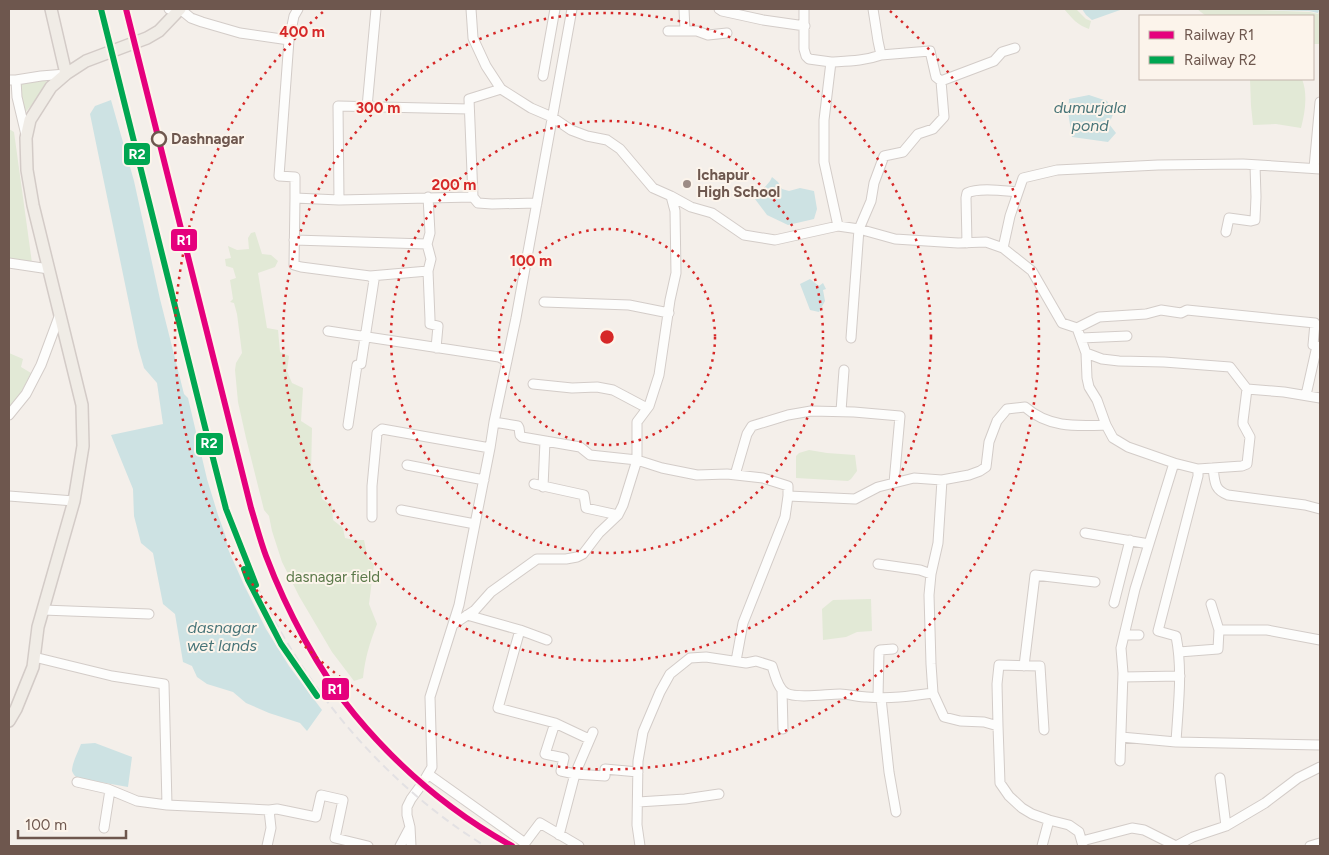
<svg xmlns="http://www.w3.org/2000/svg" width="1329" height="855" viewBox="0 0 1329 855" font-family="Figtree,sans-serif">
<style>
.green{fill:#e2e9d6}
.water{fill:#cde2e3}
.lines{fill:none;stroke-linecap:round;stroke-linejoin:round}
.minor-casing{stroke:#d3ccc8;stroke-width:11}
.major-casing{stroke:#d3cbc7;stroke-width:14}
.minor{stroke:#fdfdfc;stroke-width:9}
.major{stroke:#f0ece6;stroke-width:11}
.rail{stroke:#e3e1e3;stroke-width:2;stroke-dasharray:8 5;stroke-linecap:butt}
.rail-1-casing{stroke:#fcf4eb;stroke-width:10}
.rail-2-casing{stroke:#fcf4eb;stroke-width:10}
.rail-1{stroke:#e5007d;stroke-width:6}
.rail-2{stroke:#00a651;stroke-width:6}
.ring{fill:none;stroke:#d62828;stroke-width:2.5;stroke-dasharray:2.5 5}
.stop-dot{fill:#fcf4eb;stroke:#6e574e;stroke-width:2.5}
.poi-dot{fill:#9d8c85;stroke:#fcf4eb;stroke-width:2}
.labels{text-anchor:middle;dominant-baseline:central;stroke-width:4;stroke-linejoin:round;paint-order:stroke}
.stop-label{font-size:15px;font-weight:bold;fill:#6e574e;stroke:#fcf4eb;text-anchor:start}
.poi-label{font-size:15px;font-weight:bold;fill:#6e574e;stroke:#fcf4eb;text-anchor:start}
.park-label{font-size:15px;fill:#5b794a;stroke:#fcf4eb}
.water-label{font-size:16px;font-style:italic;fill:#477478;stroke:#fcf4eb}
.centre{fill:#d62828;stroke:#fcf4eb;stroke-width:2.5}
.ring-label{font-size:15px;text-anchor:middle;font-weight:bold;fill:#d62828;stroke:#fcf4eb;stroke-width:4;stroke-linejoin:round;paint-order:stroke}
.line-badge{stroke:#fcf4eb;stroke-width:2}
.badge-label{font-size:14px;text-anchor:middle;font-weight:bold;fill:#fff}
</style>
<rect width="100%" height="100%" fill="#f4efea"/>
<!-- green -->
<path class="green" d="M1064,9H1076L1086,19L1091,21L1089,29C1077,25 1072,18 1064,9Z
M1197,9H1234L1310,12L1318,14L1320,11V44H1313V16H1206Z
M49,77L37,99L22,116L20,82Z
M1250,79H1302C1308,94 1305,113 1301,128L1276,124L1253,125L1251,106Z
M9,129L14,132L32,263L9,259Z
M255,232L262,254L271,255L278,261L275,267L258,273L267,328L278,330L280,352L289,356L287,371L292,383L303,388L301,421L312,428L311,474L319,477L322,499L332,506L333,520L343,528L345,538L354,540H364L368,559L374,564L369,604L377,624C370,642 365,658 363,678L354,681L332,652L299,596L282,562L272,531L269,516L264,510L246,438L238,402L235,370L236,363L242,353L237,314L234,303L230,302L233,299L230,280L236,278L233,268L226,266L225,259L231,258L228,246L237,250L249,249L248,238L251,233Z
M9,353L23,359L21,367L31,373L16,402L9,412Z
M809,450L827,453L855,455L857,471L851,479L848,481L796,478V456L799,453Z
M871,599L872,631L857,632L846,637L823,640L822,609L833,600Z"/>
<!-- water -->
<path class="water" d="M1082,9H1123L1092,20L1086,15Z
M1228,9H1320L1318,13L1309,11Z
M1089,95L1107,101L1114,112L1109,124L1116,133L1108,142L1072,137L1068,112L1069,99Z
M111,100L134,181L160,299L184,394L188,398L207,479L218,515L225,534L228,549L244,585L266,629L289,666L322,710L307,731L300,723L269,713L246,703L233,692L207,684L197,677L192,666L183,662L175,614L163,604L153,553L141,543L134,516L133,489L111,435L163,424L157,383L144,368L138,347L90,114L95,106Z
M772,177L778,182L782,189L789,191L800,188L814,191L817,209L814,219L788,225L767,215L755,199L770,181Z
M810,279L819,286L823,283L826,289L823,290L825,301L819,312L810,310L800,284Z
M95,743L132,757L128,787L77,778C75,776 73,774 72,771C72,763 78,752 81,744Z"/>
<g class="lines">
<!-- minor casing -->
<g class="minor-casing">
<path id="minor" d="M169,9H170
M180,9L191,18L202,22L240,33L289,40L279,176L295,177V198L339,200L338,106L469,109
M471,9L473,38L486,66L501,89L531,108L552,117L571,130L587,136L607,140L620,149L653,188L671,196L675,211L676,273L670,300L659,375L649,406L637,422V460L590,455L580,447L522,437L520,435L519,428L518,426L494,422
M684,9L685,30
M719,9L722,11L763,20L805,26
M804,9V49L806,56L809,59L831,62
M668,31H697L708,35L727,33
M289,40L294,16L298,9
M543,76L555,9
M9,80H16L17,97L26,135
M16,80L41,76L66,74
M941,81L994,61L1002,52L1015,48
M501,89L469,99L473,197L478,203L492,204L537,203
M367,107L376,9
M1314,168L1320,102
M671,196L691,207L712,213L744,235L775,240L838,226L859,229L895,239L958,243L986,242L1003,248L1032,271L1062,323L1077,328L1086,353L1102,359L1119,361L1164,362L1230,367L1247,389L1284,392L1320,398
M428,197L430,233L427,244L431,259L428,271L430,319V324L438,326L436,348
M295,198L294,265L301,267L370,276L428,271
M339,200L473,197
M838,226L824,162V120L831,62C849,61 864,61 881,55L878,41L873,9
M1226,232L1229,218L1251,221L1255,220L1256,197L1255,165
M294,240L427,244
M967,243L966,198L967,193C979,187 1005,191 1018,192
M1003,248L1010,216L1023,178L1057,170L1158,165L1243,164L1320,169
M9,263L49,269
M544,302L629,305L669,313
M1077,328L1099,317L1146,314L1161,310L1181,313L1187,310L1315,323L1313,345L1317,346L1306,395
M328,331L499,357L507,361
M851,338L859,229L871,201L874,183L884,156L903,152L918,134L933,129L944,117L941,81L936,77L930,51L881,55
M1081,338L1127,336
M1086,353L1087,378L1089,387L1097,400L1106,425L1113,438L1128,447L1174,463L1135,589L1121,648L1123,673L1120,761
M533,384L572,388L597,387L613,390L647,408
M841,411L844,370
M9,415L26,394L41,365L60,314
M348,425L357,365L361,364L374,280L370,276
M1174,463L1198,469L1242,466L1247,464L1250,437L1243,424V421L1247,389
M407,465L484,480
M1213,468C1215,482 1214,490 1228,495L1305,505L1320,509
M735,475L747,434L752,426L788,415L811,411L854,412L900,416L894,483
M534,484L584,495L586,508L618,515
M543,487L545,441
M9,496L74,501
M401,510L475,524
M372,517V486L377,433L382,429L490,448
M1085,533L1149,544
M878,564L920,570L931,574
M1114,603L1130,540
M43,610L149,614
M467,615L520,630L547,640
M454,624L475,610L491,592L537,559H566L577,557L583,554L599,533L618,515L623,505L637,460L662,468L697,475L727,474L763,478L788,486V496L855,499L878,487L914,478L942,480L969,475L980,471L986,467L989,442L997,421L1007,409L1025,407C1049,428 1076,426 1106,425
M520,630L498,708L555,723L589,739
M1219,630H1267L1320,640
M1124,635H1139
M1179,652L1218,649L1219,630L1211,604
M34,657L112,676L164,684L167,805
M736,661L743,623L785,517L788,496
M1024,666L1035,575L1095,582
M1123,677L1180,676
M782,690L783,729
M933,693L931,664L929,595L931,574L938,543L942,480
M878,698L879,651L880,650L893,649
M881,698L889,772L896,812
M555,723L545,754L564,758L561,771L575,774L605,776V769L638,772
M998,726L997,684L999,665L1040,666L1044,730
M1121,737L1176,742L1320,745
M1176,742C1178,707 1183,671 1176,636L1158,631L1198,476V469
M428,774L525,843L540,823L579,846
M1220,778L1226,826
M77,782L108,789L137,801L167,805L269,810L277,809L316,817L321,795L343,800L335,838L368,846
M638,802L685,799L719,794
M104,828L110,790
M559,835L575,774L593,732
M1082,841L1132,828L1144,830L1176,846
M267,846L271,828L269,810
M400,846L409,829
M411,846L410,827L407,815V807L411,799L422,784L432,767L430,697L459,605L490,448L494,422L516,318L572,9
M640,846L637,825L638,761L643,732L660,692L670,674L690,658L706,657L746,663L756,661L772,666C775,675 778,689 786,693C797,699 827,694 840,694C849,694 858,697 867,697C890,699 911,696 933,693L944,717L960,721L984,722L998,726L1000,783L1009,796L1022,808L1032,814L1049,820L1069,825L1079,832L1083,846
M1042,846L1049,820
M1176,846L1193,837L1226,826L1265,803L1298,778L1320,767
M1310,846L1320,843"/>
</g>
<!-- major casing -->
<g class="major-casing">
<path id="major" d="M51,9L66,74
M9,721L16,709L33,667L38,627L74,501L83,446L82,405L33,205L27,170L26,138L30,120L51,87L66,74L86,61L147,38L159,31L180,9"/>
</g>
<!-- minor -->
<use href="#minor" class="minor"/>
<!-- major -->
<use href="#major" class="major"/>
<!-- rail -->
<path class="rail" d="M101,9C125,108 150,206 175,305C187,356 199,407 213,458C217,475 221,492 226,508C270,645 362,770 485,846
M126,9L251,508C256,524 260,540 266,556C286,609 319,672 355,715C398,767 452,813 512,846"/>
<!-- rail-1 casing -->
<g class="rail-1-casing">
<path id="rail-1" d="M126,9L251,508C256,524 260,540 266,556C286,609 319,672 355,715C398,767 452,813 512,846"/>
</g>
<!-- rail-2 casing -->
<g class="rail-2-casing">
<path id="rail-2" d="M101,9L206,431L226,509L256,585
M244,569L248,580L281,644L317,696"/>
</g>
<!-- rail-1 -->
<use href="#rail-1" class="rail-1"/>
<!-- rail-2 -->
<use href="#rail-2" class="rail-2"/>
</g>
<!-- distance rings -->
<g class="ring">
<circle cx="607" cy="337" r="108"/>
<circle cx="607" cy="337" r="216"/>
<circle cx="607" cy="337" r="324"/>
<path d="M890 11A432 432 0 1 1 324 11"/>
</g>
<!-- markers -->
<circle class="stop-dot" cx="159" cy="139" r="7"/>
<circle class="poi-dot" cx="687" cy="184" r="5"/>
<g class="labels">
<!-- stop labels -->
<g class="stop-label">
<text x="171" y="139">Dashnagar</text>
</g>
<!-- poi labels -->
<g class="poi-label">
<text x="697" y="175">Ichapur<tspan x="697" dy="17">High School</tspan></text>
</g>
<!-- park labels -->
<g class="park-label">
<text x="333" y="577">dasnagar field</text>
</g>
<!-- water labels -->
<g class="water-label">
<text x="1090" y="107">dumurjala<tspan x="1090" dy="18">pond</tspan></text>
<text x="222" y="627">dasnagar<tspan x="222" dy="18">wet lands</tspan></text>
</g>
</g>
<circle cx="607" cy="337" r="8" class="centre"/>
<g class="ring-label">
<text x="302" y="37">400 m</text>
<text x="378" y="113">300 m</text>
<text x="454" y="190">200 m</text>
<text x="531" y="266">100 m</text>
</g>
<g class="line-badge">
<rect x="123" y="142" width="28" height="24" rx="5" fill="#00a651"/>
<rect x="170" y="228" width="28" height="24" rx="5" fill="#e5007d"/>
<rect x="195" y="432" width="29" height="24" rx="5" fill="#00a651"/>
<rect x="321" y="677" width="29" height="24" rx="5" fill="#e5007d"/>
</g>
<g class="badge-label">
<text x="137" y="159">R2</text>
<text x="184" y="245">R1</text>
<text x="209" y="448">R2</text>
<text x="335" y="694">R1</text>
</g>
<!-- border -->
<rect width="1329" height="855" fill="none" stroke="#6e574e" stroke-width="20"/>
<!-- legend -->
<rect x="1139" y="15" width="175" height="65" fill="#fcf4eb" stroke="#c3b5ac"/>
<rect x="1149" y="31" width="25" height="8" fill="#e5007d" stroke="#c3b5ac"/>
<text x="1184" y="40" font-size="15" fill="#6e574e">Railway R1</text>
<rect x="1149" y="56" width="25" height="8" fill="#00a651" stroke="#c3b5ac"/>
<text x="1184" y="65" font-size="15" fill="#6e574e">Railway R2</text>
<!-- scale -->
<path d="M18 830v8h108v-8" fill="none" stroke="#6e574e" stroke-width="2.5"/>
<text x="25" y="830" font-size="15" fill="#6e574e" stroke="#fcf4eb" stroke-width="4" paint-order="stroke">100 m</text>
</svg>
